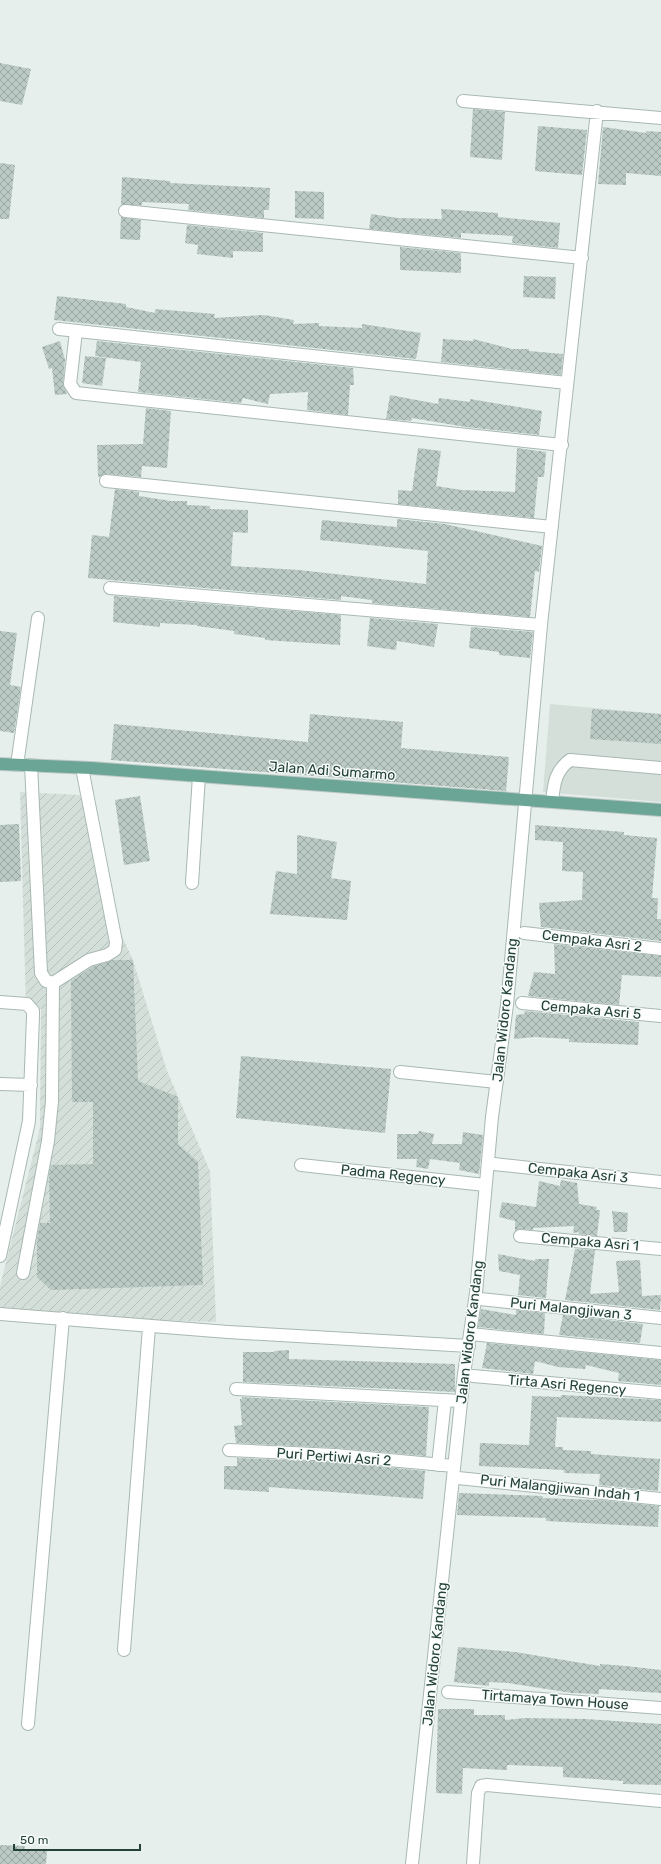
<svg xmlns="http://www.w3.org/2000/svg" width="661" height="1864" viewBox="0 0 661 1864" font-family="Rubik,sans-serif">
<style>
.built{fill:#d4dfda}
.industrial{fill:url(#industrial-furrows)}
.building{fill:url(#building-cross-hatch)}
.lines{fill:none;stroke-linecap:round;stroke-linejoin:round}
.minor-casing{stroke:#a8b8b2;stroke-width:14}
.major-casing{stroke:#c2cac8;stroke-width:14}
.minor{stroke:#fff;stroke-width:12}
.major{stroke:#6aa596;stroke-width:12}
.labels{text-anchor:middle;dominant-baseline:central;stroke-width:3;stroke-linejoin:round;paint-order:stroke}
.street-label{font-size:14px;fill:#24423a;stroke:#f7fbf9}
</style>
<defs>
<pattern id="industrial-furrows" width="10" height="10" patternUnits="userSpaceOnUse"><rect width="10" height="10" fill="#d4dfda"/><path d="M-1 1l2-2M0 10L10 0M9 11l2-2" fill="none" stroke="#b6c1bc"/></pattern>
<pattern id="building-cross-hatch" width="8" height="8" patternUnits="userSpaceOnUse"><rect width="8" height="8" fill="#bbcac4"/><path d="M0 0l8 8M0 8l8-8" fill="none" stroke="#98a6a0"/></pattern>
</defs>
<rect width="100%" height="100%" fill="#e6efeb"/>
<!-- built -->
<path class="built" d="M550,704L661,714V802L543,792Z"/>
<!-- industrial -->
<path class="industrial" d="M20,792L80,795L115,922L133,960L167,1071L210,1171L216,1322L0,1315V1286L40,1128L41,1009H26Z"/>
<!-- building -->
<path class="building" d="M0,63L31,69L22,105L0,101Z
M473,109L505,112L502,160L470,157Z
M538,126L587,130L582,175L535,171Z
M603,127L646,133V131L661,132V176L626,173V185L598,184Z
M0,163L15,165L9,219H0Z
M122,177L170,181V183L270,188L269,210H264V218L188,210L189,204L142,202V205H121Z
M295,191L324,192V219L295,218Z
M441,209L498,213V217L560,223L558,248L512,243L513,236L461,233V238L369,229L371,214L398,218L442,219Z
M121,217L141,220L140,240L120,239Z
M187,225L263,233V252L233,251V258L197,254L198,245L185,243Z
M400,247L461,253V273L400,270Z
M524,276L556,277L555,299L523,297Z
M57,296L126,304V307L155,313V309L215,314L214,318L264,315L294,320L293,324L319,323V326L362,328V324L421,333L416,359L54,320Z
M443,339L473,341V339L512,349H529V351L563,354L561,375L441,362Z
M60,341L65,360L63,384L67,394L55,395L52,368L49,369L42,347Z
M97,341L353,368L354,385H350L348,415L307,410L308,392L270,394L268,404L243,398L241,403L138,392L141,362L95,356Z
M85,356L106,358L102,386L82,383Z
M390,395L438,404L439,398L470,402V399L542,411L539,435L466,427L412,418L411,421L386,419Z
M146,408L171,411L167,468L142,466L141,477L107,474L98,477L97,445L143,444Z
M418,448L441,451L436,486L462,490L515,492L517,448L546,452L544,477H538L534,518L398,504V490L412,491Z
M115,489L139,492V496L171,501H187V505L210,506V509L248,510V533L233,532L231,566L299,570L426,584L428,551L320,540L322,520L397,527V519L445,524L542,546L539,572L535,571L530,617L372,603V600L341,596V600L88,578L92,535L109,537Z
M114,596L341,615L340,645L265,640V638L234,634V631L197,626V625L160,623V627L113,622Z
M370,618L438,624L434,647L397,641L396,650L367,646Z
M471,627L533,632L530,658L499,655V652L469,648Z
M0,631L17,633L10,685L21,687L14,733L0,731Z
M592,709L661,714V744L590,739Z
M310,714L403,722L401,748L509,757L506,791L111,760L114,724L308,742Z
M140,796L150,861L124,865L115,800Z
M19,824L21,881L0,882V825Z
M535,825L624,832V835L657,838L652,898H658L657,919H661V941L541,927L539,903L582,900L583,872L562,871L563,842L535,840Z
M297,835L337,842L331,878L351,881L347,920L270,914L276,871L297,874Z
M554,944L661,956V977L622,975L619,1005L528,996L534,972L555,974Z
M112,960H133L138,1081L178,1097V1144L198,1162L203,1285L51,1290L37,1277V1240L40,1223H50L49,1175L51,1165L93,1164V1102H72L71,981L92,967Z
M525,1011L639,1022L638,1045L569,1042V1039L535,1037L514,1039L516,1015L524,1014Z
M241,1056L391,1069L385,1133L236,1118Z
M419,1131L434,1134L432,1144H462L463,1132L483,1135L479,1174L459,1170L460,1163L430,1159L428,1169L416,1167L417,1159H397V1134H418Z
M561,1180L577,1183L579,1204L597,1207L596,1210H600L597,1236L578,1234L579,1232L573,1233L574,1226L533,1228V1230L520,1229L515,1231V1221L499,1217L502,1202L536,1207L539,1181L560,1186Z
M612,1211L628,1213L627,1232H614Z
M575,1249L595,1250L590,1294L619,1292L616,1261L640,1260L642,1296L661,1295L660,1310L565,1300Z
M498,1254L535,1261V1259H549L546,1298L518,1295L520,1275L499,1271Z
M481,1309L516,1315V1310L545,1313L544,1334L478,1327Z
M563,1315L643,1324L640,1343L559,1335Z
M487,1343L661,1360V1385L618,1381L619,1373L586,1365L585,1369L558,1367L535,1361L533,1374L482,1368Z
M289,1350V1359L455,1364V1392L243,1382V1352H274V1351Z
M561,1395L661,1400V1422L557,1417L555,1447H563V1450L591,1451V1454L660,1459L658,1491L599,1485L600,1474L564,1473V1470L479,1466L480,1443L529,1445L532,1396L561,1397Z
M242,1397L429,1407L426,1456L336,1448L236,1443L234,1426L242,1425L240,1399H242Z
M237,1458L334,1462L425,1471L423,1499L269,1487V1492L224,1489V1466H237Z
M459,1493L543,1496L542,1498L599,1500L659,1506L658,1527L546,1521V1518L457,1515Z
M458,1647L515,1652L600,1666V1664L626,1666L661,1670V1693L599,1689V1694L572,1693L508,1683L489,1682V1686L454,1682Z
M438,1709H474V1715H505V1720L525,1718L585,1719L661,1724V1785L623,1784V1781L563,1777V1767L507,1765V1770L463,1768L462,1794L436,1793Z
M0,1845L25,1846L24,1850L47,1851L46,1864H0Z"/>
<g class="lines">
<!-- minor casing -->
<g class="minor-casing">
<path id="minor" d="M463,101L661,118
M125,211L582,258
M59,329L567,383
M76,331L70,384L76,393L562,445
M106,481L552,527
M110,588L541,625
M17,765L38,618
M552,801C554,784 555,771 570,760L661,768
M192,883L199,776
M524,933L661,949
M53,983L89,960L107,955L115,950L116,942L82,768
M0,1002L27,1004L33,1011V1016L29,1121L0,1256
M522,1003L661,1016
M400,1072L497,1082
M0,1084L31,1085
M494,1164L661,1182
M301,1165L485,1185
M520,1236L661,1249
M23,1273L48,1141L52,1101L53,983L46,981L41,973L31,765
M480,1299L661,1318
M0,1314L228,1332L469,1346
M470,1334L661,1353
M473,1376L661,1393
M236,1389L461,1401
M229,1450L335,1455L454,1466
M438,1465L445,1400
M458,1478L661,1499
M124,1650L149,1327
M448,1692L661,1708
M28,1724L63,1318
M412,1864L464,1374L476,1293L492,1117L507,1005L541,625L597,111
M473,1864L478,1793L481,1786L487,1785L661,1801"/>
</g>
<!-- major casing -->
<g class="major-casing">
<path id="major" d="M0,764L91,768L661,810"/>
</g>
<!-- minor -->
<use href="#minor" class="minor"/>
<!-- major -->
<use href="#major" class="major"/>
</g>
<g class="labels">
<!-- street labels -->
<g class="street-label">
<text transform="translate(332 771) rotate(4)">Jalan Adi Sumarmo</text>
<text transform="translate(592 941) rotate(7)">Cempaka Asri 2</text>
<text transform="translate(505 1010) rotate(-84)">Jalan Widoro Kandang</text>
<text transform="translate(591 1010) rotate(5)">Cempaka Asri 5</text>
<text transform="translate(578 1173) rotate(6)">Cempaka Asri 3</text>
<text transform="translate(393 1175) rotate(6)">Padma Regency</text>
<text transform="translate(590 1242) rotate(5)">Cempaka Asri 1</text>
<text transform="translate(571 1309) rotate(6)">Puri Malangjiwan 3</text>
<text transform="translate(470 1332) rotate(-83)">Jalan Widoro Kandang</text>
<text transform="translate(567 1385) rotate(5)">Tirta Asri Regency</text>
<text transform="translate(334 1457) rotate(4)">Puri Pertiwi Asri 2</text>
<text transform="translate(560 1488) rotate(6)">Puri Malangjiwan Indah 1</text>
<text transform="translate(435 1654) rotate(-84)">Jalan Widoro Kandang</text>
<text transform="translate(555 1700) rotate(4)">Tirtamaya Town House</text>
</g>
</g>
<!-- scale -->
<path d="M14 1844v6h126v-6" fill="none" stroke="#24423a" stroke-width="2"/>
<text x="20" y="1844" font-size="12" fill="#24423a" stroke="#f7fbf9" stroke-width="3" paint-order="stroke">50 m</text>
</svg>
